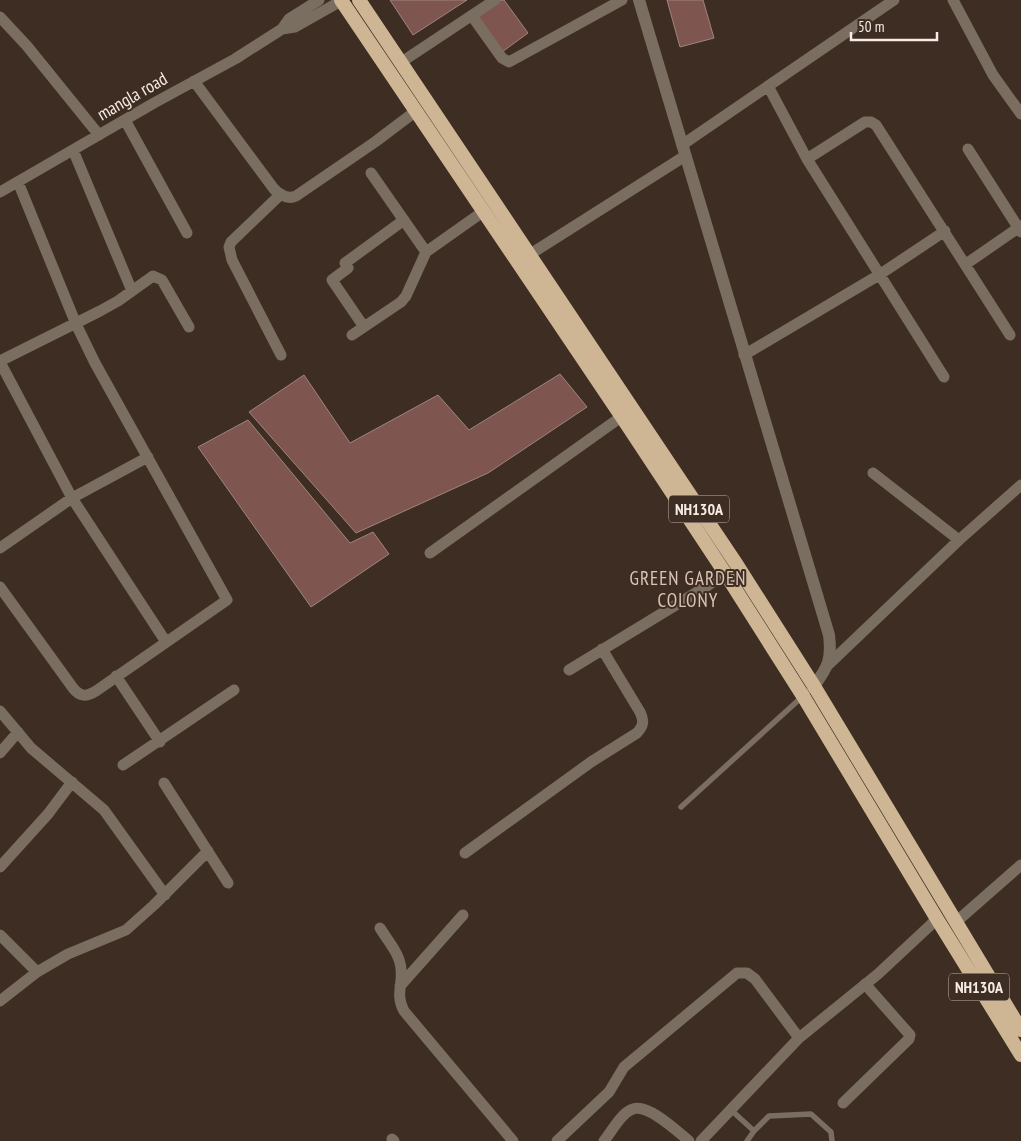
<svg xmlns="http://www.w3.org/2000/svg" width="1021" height="1141" viewBox="0 0 1021 1141" font-family="'PT Sans Narrow',sans-serif">
<style>
.building{fill:#7e554f;stroke:#9e8580}
.lines{fill:none;stroke-linecap:round;stroke-linejoin:round}
.service{stroke:#796e60;stroke-width:5.5}
.minor{stroke:#796e60;stroke-width:11}
.tertiary{stroke:#796e60;stroke-width:12}
.trunk{stroke:#ceb695;stroke-width:14}
.labels{text-anchor:middle;dominant-baseline:central;stroke-width:4;stroke-linejoin:round;paint-order:stroke}
.shield{fill:#3e2d22;stroke:#c0b3aa;stroke-width:1}
.shield-label{font-size:16px;font-weight:bold;fill:#f7ece5}
.street-label{font-size:18px;fill:#f7ece5;stroke:#3e2d22}
.neighbourhood-label{font-size:19px;letter-spacing:1px;fill:#dbc4b7;stroke:#3e2d22}
</style>
<rect width="100%" height="100%" fill="#3e2d22"/>
<!-- building -->
<path class="building" d="M390,0H467L413,35Z
M501,0H504L528,33L502,52L477,17Z
M667,0H703L714,38L680,47Z
M560,374L587,407L488,473L356,533L249,412L304,375L350,443L438,395L469,430Z
M248,420L350,543L373,532L389,554L311,607L198,447Z"/>
<g class="lines">
<!-- service -->
<path class="service" d="M681,807L814,686
M730,1109L754,1131
M747,1141L754,1131L769,1116L811,1114L831,1132L832,1141"/>
<!-- minor -->
<path class="minor" d="M953,0L993,75L1021,114
M472,16L502,58L509,62L622,0
M0,17L27,46L99,135
M282,29L289,19L319,0
M400,63L495,0
M194,81L274,189C280,195 287,200 296,196L375,142L416,111
M768,86L807,159L944,377
M125,120L187,233
M682,145L894,0
M968,149L1021,232
M73,150L132,291
M807,159L865,122H871L876,125L1010,335
M371,173L426,252
M0,192L154,103L235,59L282,29L295,27L341,1
M281,194L231,242L229,247L232,260L281,355
M529,255L685,156
M966,264L1021,226
M364,327L332,280L348,268L345,263L404,220
M352,335L401,302L406,296L426,252L484,211
M744,355L879,275L945,231
M0,361L100,311L118,301L153,276L162,280L189,327
M0,362L72,498L166,642
M873,473L959,540
M0,548L72,498L148,457
M430,553L628,412
M0,587L73,688C80,697 86,697 96,691L227,600L95,363L76,324L18,182
M829,664L959,540L1021,485
M569,670L707,586L725,573
M116,676L160,742
M0,711L31,748L104,810L165,895
M0,753L18,732
M123,765L234,690
M164,783L228,883
M465,853L591,762L637,733C644,725 644,721 640,712L602,649
M0,867L48,814L72,782
M956,922L1021,865
M380,928C388,941 400,954 401,969C403,986 395,994 404,1011L513,1141
M0,935L37,972
M400,986L463,915
M0,1001L37,972L68,954L126,930L154,905L208,851
M843,1103L909,1039L910,1035L865,984
M392,1139L394,1141
M557,1141L609,1092L624,1067L737,973H747L755,979L799,1038
M604,1141C612,1131 621,1113 633,1109C648,1103 678,1132 689,1141
M701,1141L799,1038L878,974L937,919"/>
<!-- tertiary -->
<path class="tertiary" d="M639,0L829,635C832,660 828,667 814,686"/>
<!-- trunk -->
<path class="trunk" d="M341,0L622,417L725,573L803,696L937,919L1021,1055
M359,0L737,565L814,686L1021,1030"/>
</g>
<g class="labels">
<!-- shield labels -->
<g class="shield">
<rect x="669" y="495.5" width="60" height="27" rx="4"/>
<rect x="949" y="973.5" width="60" height="27" rx="4"/>
</g>
<g class="shield-label">
<text x="699" y="509">NH130A</text>
<text x="979" y="987">NH130A</text>
</g>
<!-- street labels -->
<g class="street-label">
<text transform="translate(132 96) rotate(-30)">mangla road</text>
</g>
<!-- neighbourhood labels -->
<g class="neighbourhood-label">
<text x="688" y="578">GREEN GARDEN<tspan x="688" dy="22">COLONY</tspan></text>
</g>
</g>
<!-- scale -->
<path d="M851 32v8h86v-8" fill="none" stroke="#f7ece5" stroke-width="2.5"/>
<text x="858" y="32" font-size="15" fill="#f7ece5" stroke="#3e2d22" stroke-width="4" paint-order="stroke">50 m</text>
</svg>
